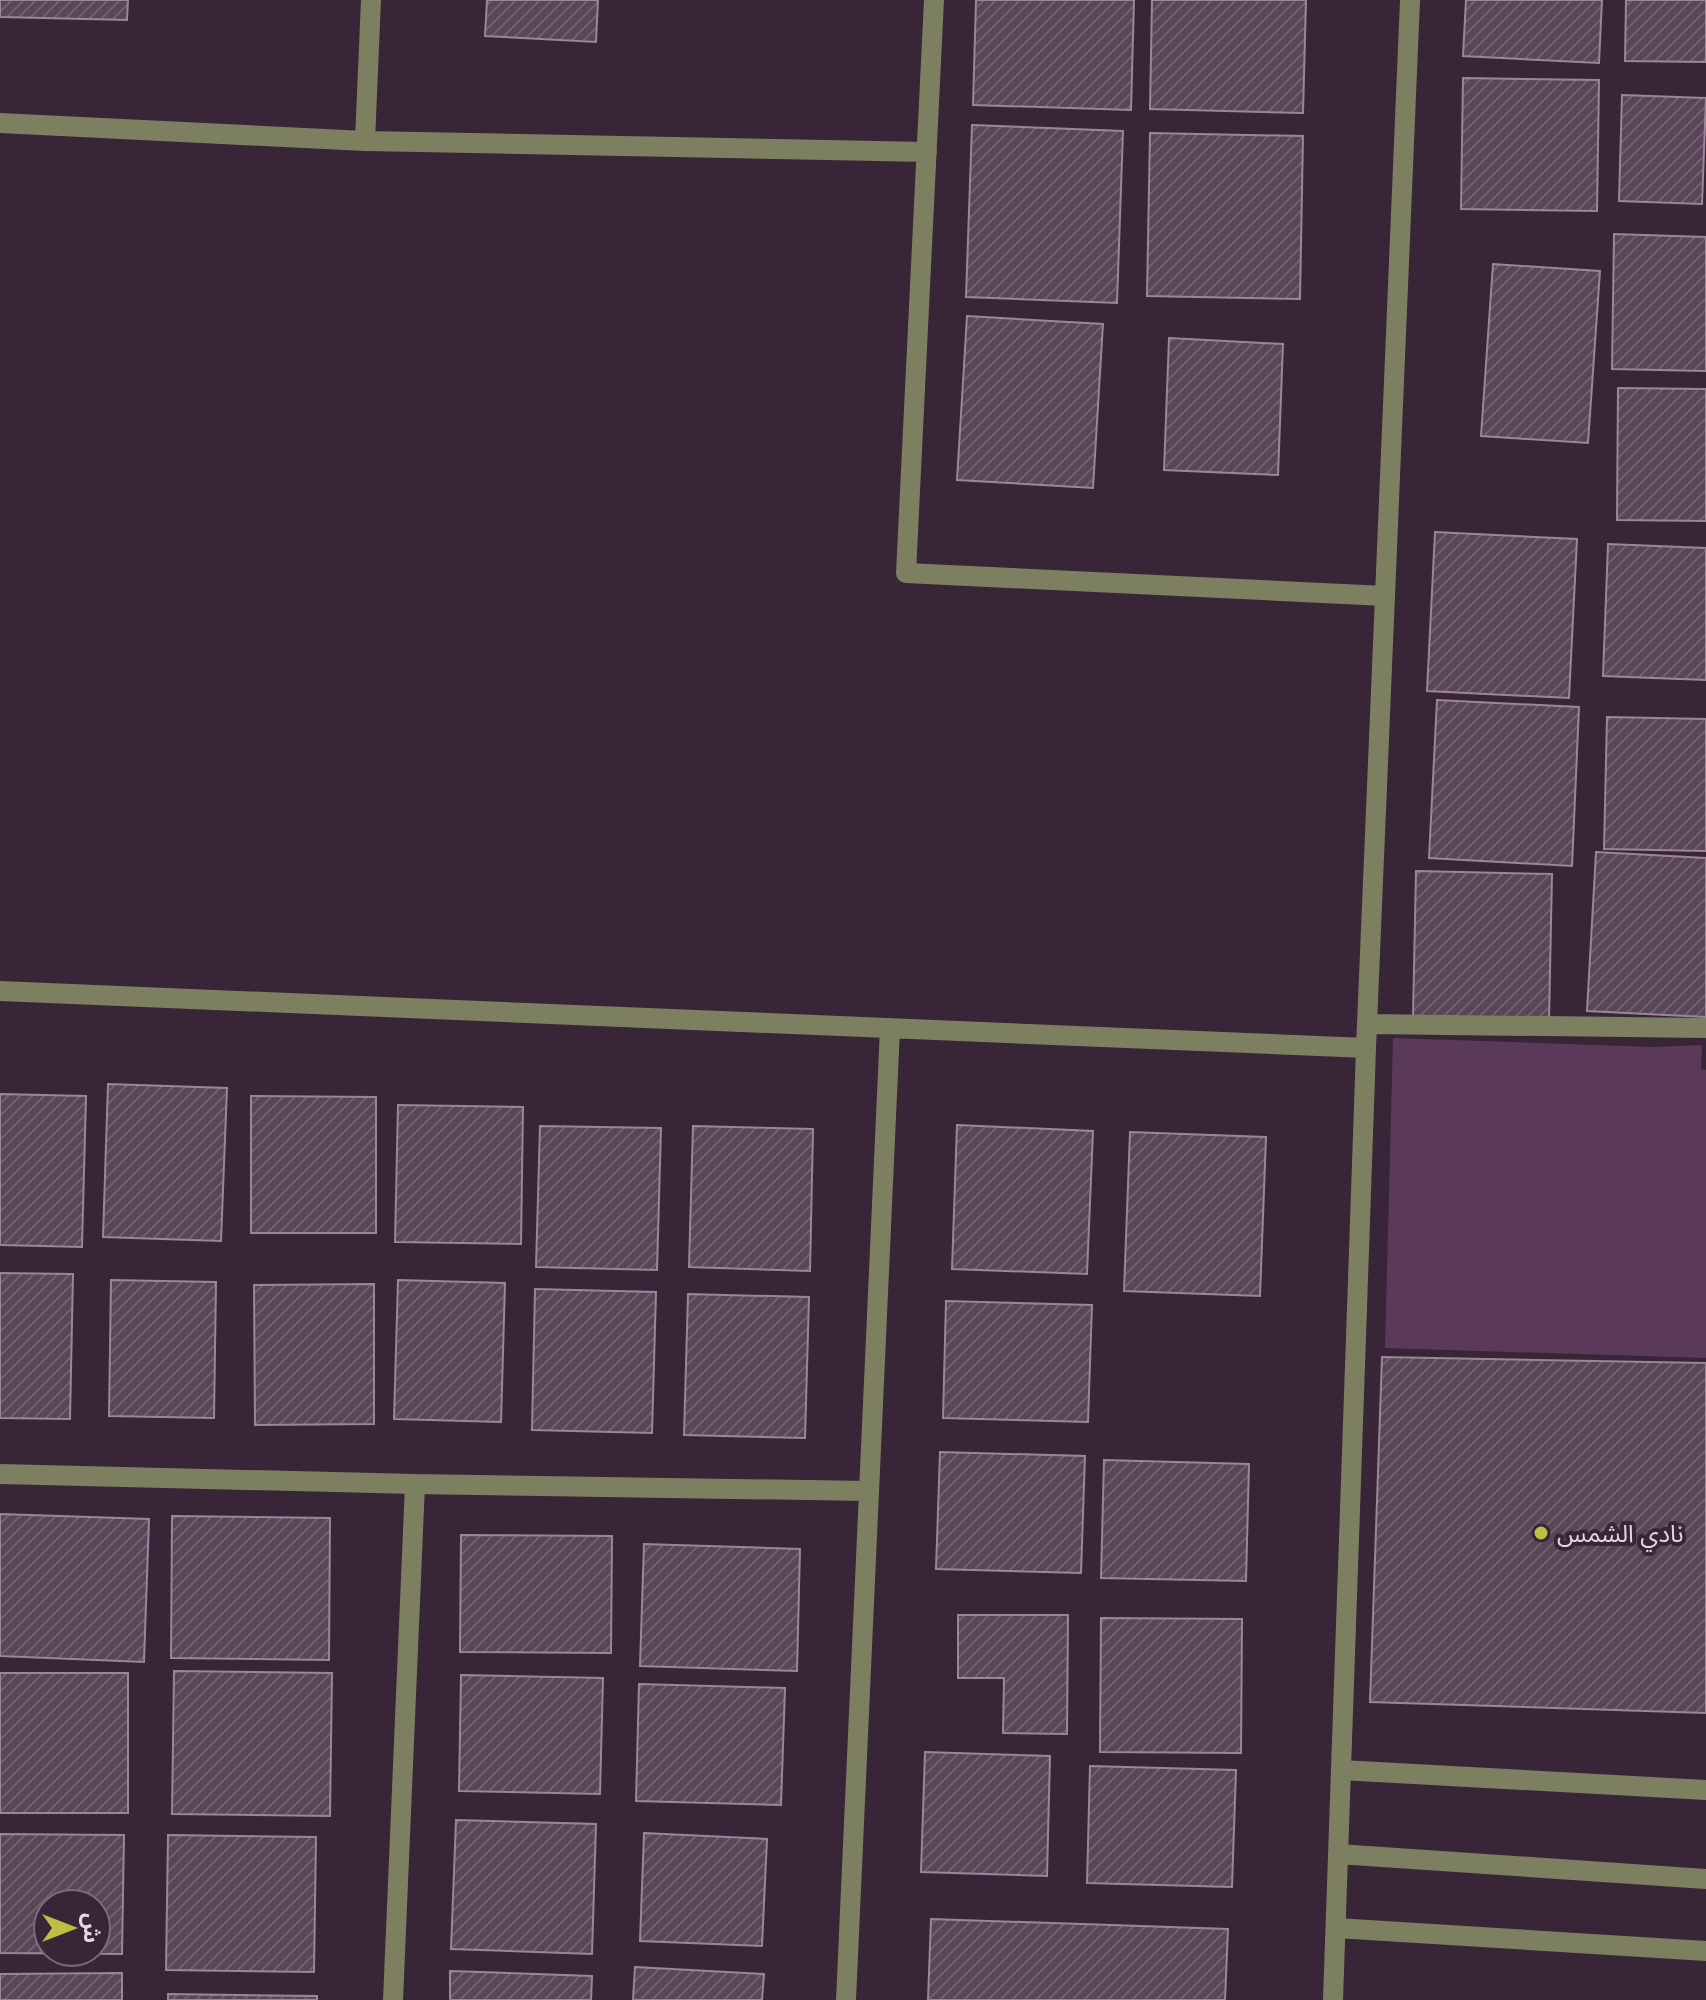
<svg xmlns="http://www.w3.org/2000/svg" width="1706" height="2000" viewBox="0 0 1706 2000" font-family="Helvetica,'Noto Sans Arabic',sans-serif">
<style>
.grass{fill:#5b3958}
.building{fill:url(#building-hatch);stroke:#9c859a;stroke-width:2;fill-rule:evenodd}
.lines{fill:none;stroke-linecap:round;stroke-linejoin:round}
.minor{stroke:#7d7f61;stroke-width:20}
.poi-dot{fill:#bdbf43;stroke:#382537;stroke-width:3}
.labels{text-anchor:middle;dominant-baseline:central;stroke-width:8;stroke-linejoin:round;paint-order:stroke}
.poi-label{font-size:24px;fill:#e2d6e1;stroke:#382537;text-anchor:start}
</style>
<defs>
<pattern id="building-hatch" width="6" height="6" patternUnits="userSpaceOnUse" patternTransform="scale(2)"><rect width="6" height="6" fill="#594558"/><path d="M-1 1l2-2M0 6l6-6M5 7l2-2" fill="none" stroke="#715f70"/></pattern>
</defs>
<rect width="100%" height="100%" fill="#382537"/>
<!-- grass -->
<path class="grass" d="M1393,1038L1654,1047L1702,1045L1701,1069L1706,1070V1358L1385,1348Z"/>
<!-- building -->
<path class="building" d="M0,0H128L127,20L0,17Z
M487,0H598L596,42L485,36Z
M976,0H1134L1131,110L973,105Z
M1152,0H1306L1303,113L1150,109Z
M1466,0H1602L1599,63L1463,56Z
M1626,0H1706V62L1625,61Z
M1463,78L1599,80L1597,211L1461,209Z
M1622,95L1706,98L1702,204L1619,201Z
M972,125L1123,131L1117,303L966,297Z
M1150,133L1303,136L1300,299L1147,296Z
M1614,234L1706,237V371L1612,369Z
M1493,264L1600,271L1588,443L1481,436Z
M967,316L1103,324L1093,488L957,480Z
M1169,338L1283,344L1278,475L1164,470Z
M1618,388L1706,389V521L1617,520Z
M1435,532L1577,539L1569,698L1427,691Z
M1608,544L1706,548V680L1603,676Z
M1437,700L1579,707L1572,866L1429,858Z
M1607,717L1706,719V851L1604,849Z
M1596,852L1706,858V1017L1587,1011Z
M1416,871L1552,874L1549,1021L1413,1017Z
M108,1084L227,1088L221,1241L103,1237Z
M0,1094L86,1096L82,1247L0,1245Z
M251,1096L376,1097V1233H251Z
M398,1105L523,1107L521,1244L395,1242Z
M957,1125L1093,1131L1087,1274L952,1269Z
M540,1126L661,1128L657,1270L536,1267Z
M693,1126L813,1129L810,1271L689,1267Z
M1130,1132L1266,1137L1260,1296L1124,1291Z
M0,1273L73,1274L70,1419L0,1418Z
M111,1280L216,1282L214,1418L109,1416Z
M398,1280L505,1283L501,1422L394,1419Z
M374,1284V1424L255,1425L254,1285Z
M535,1289L656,1292L652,1433L532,1430Z
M688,1294L809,1297L805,1438L684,1435Z
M946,1301L1092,1305L1088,1422L943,1418Z
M1382,1357L1706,1363V1713L1370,1702Z
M940,1452L1085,1456L1081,1573L936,1569Z
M1104,1460L1249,1464L1246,1581L1101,1578Z
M0,1514L149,1519L144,1662L0,1656Z
M172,1516L330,1518L329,1660L171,1658Z
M461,1535L612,1536L611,1653L460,1652Z
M644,1544L800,1549L797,1671L640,1666Z
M958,1615H1068L1067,1734L1003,1733L1004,1678H958Z
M1101,1618L1242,1619L1241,1753L1100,1752Z
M174,1671L332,1673L330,1816L172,1814Z
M0,1673H128V1813H0Z
M461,1675L603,1678L600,1794L459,1791Z
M639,1684L785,1688L781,1805L636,1801Z
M925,1752L1050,1756L1047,1876L921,1872Z
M1090,1766L1236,1770L1232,1887L1087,1883Z
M456,1820L596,1824L592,1954L451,1949Z
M644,1833L767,1839L762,1946L640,1941Z
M0,1834L124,1835L122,1954L0,1953ZM48,1904H96V1952H48Z
M168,1835L316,1837L314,1972L166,1970Z
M931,1919L1228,1929L1225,2000H928Z
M635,1967L764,1974L762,2000H633Z
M450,1971L592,1976L591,2000H450Z
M122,1973V2000H0V1974Z
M168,1994L317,1996V2000H168Z"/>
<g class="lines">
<!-- minor -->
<path class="minor" d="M934,0L906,573L1385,596
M0,123L365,141L927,152
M365,141L371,0
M0,991L1366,1048L1410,0
M1367,1024L1706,1028
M0,1474L415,1484L869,1491
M1341,1770L1706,1790
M1338,1854L1706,1879
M1336,1928L1706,1951
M393,2000L415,1484
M846,2000L890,1028
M1333,2000L1366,1048"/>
</g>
<!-- markers -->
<circle class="poi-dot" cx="1541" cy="1533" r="8"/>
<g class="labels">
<!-- poi labels -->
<g class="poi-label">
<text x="1557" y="1533">نادي الشمس</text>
</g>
</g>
<!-- north arrow -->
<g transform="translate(72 1928) rotate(90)"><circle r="38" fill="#382537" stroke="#7c6c7b" stroke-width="2"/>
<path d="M0-6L14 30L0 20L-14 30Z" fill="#bdbf43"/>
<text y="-12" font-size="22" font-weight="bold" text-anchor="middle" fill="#e2d6e1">ش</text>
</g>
</svg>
